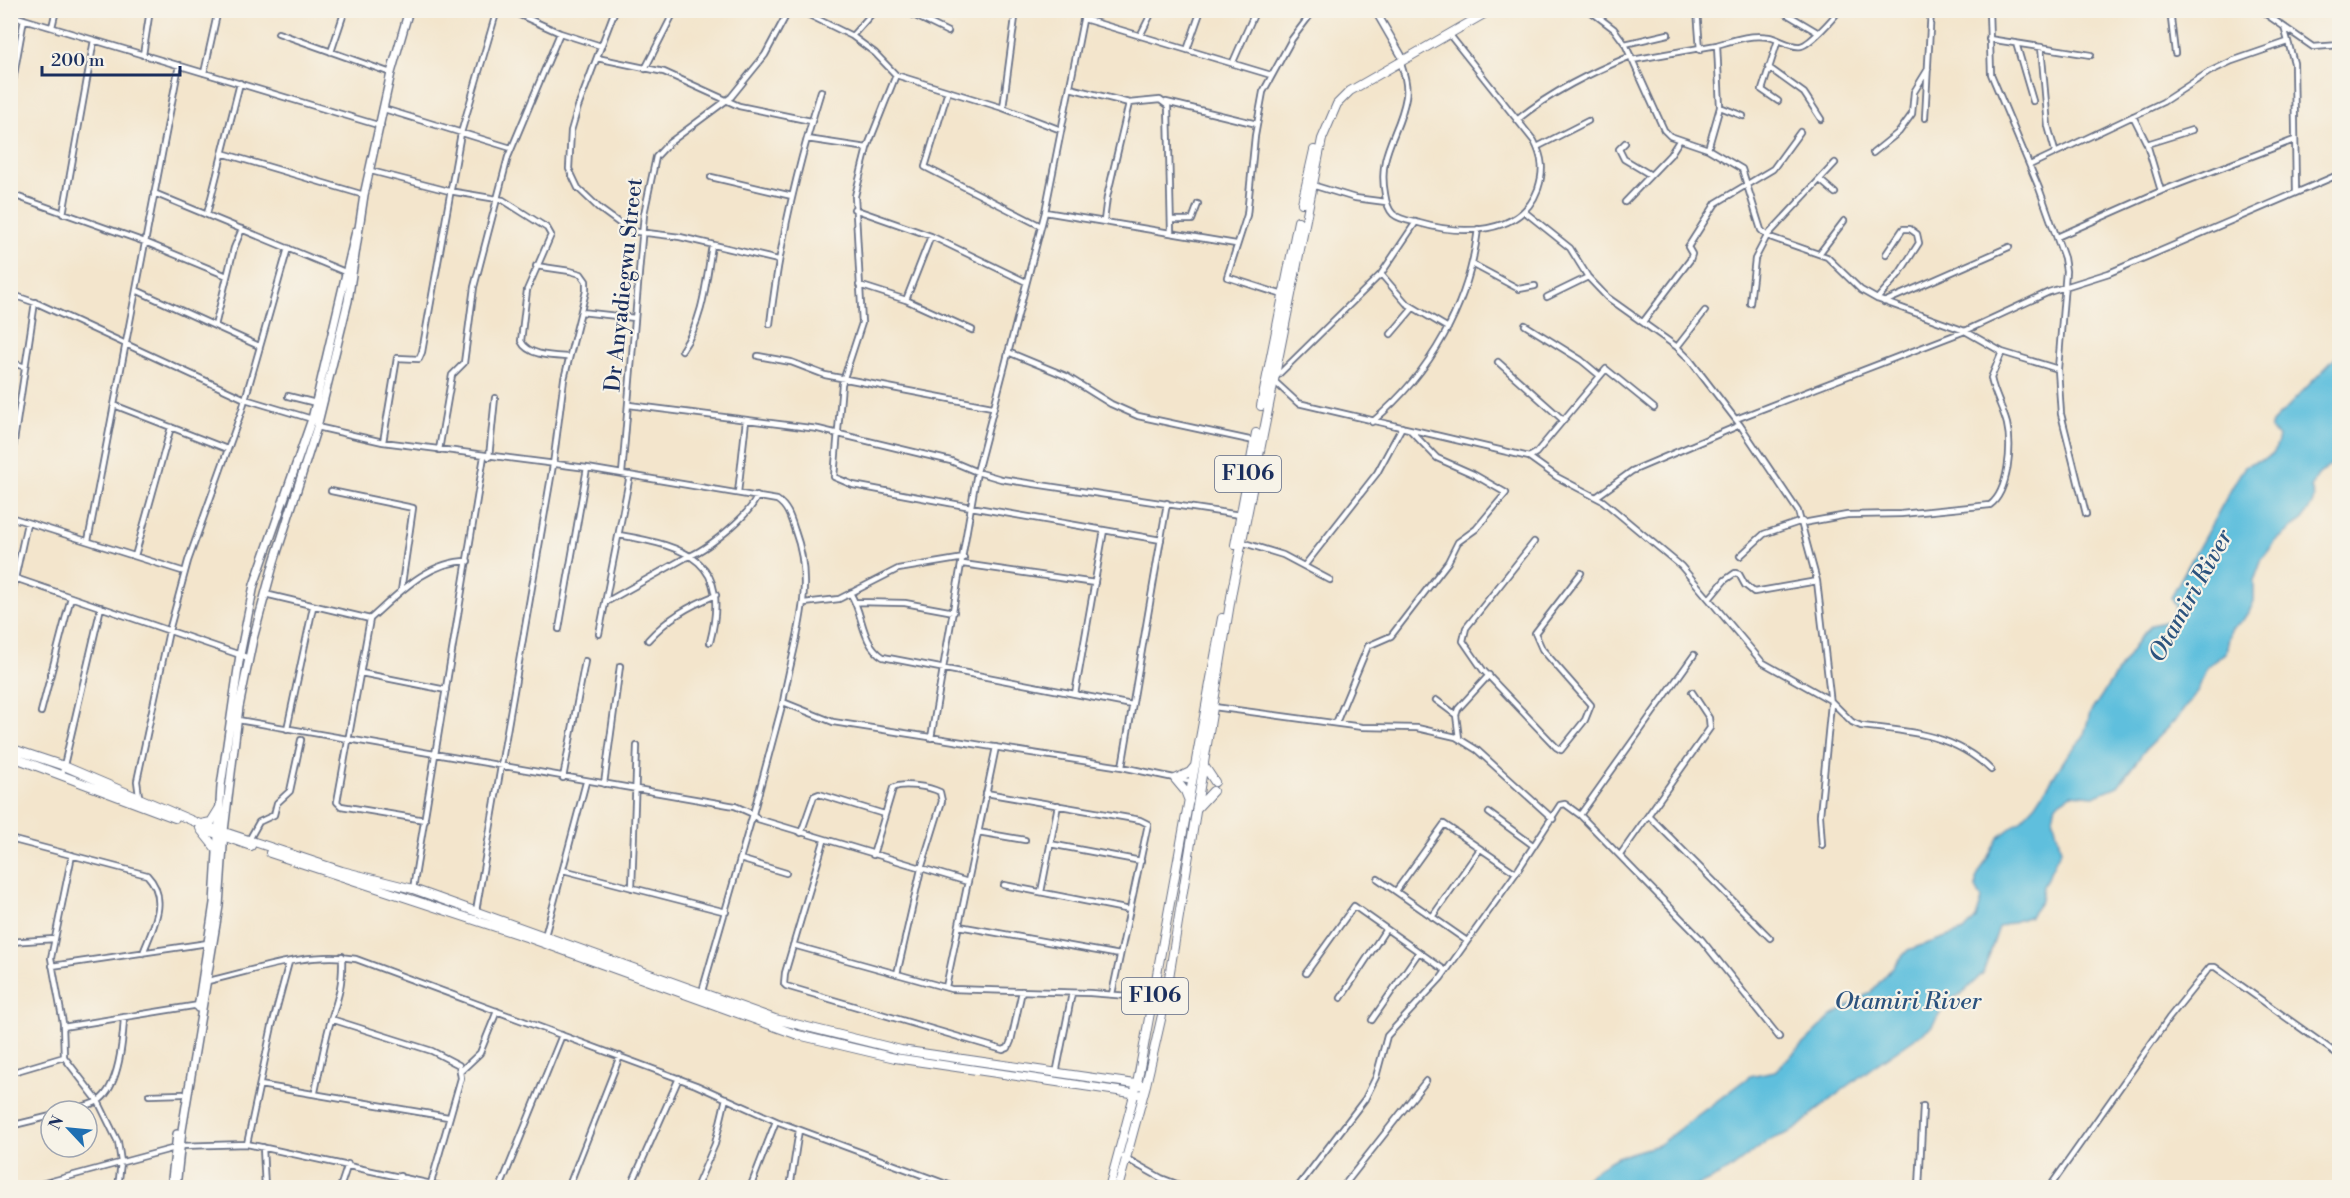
<svg xmlns="http://www.w3.org/2000/svg" width="2350" height="1198" viewBox="0 0 2350 1198" font-family="'Libre Bodoni',serif">
<style>
.water{fill:#5ebfdd;stroke:#3c779e;stroke-width:1.5}
.lines{fill:none;stroke-linecap:round;stroke-linejoin:round}
.minor-casing{stroke:#676f84;stroke-width:8}
.tertiary-casing{stroke:#676f84;stroke-width:9}
.secondary-casing{stroke:#676f84;stroke-width:10}
.primary-casing{stroke:#676f84;stroke-width:10}
.minor{stroke:#fff;stroke-width:4.5}
.tertiary{stroke:#fff;stroke-width:6}
.secondary{stroke:#fff;stroke-width:7}
.primary{stroke:#fff;stroke-width:8}
.labels{text-anchor:middle;dominant-baseline:central;stroke-width:4.5;stroke-linejoin:round;paint-order:stroke}
.shield{fill:#f7f3e8;stroke:#5d6a87;stroke-width:1.5}
.shield-label{font-size:21px;font-weight:bold;fill:#1b2f5e}
.street-label{font-size:22px;fill:#1b2f5e;stroke:#f7f3e8}
.water-label{font-size:24px;font-style:italic;fill:#2c537e;stroke:#f7f3e8}
</style>
<rect width="100%" height="100%" fill="#f7f3e8"/>
<filter id="ink" filterUnits="userSpaceOnUse"><feTurbulence type="fractalNoise" baseFrequency=".0167" numOctaves="2"/><feDisplacementMap in="SourceGraphic" scale="12" xChannelSelector="R" yChannelSelector="G"/><feConvolveMatrix kernelMatrix="1 2 1 2 8 2 1 2 1" color-interpolation-filters="sRGB"/></filter>
<filter id="wash" filterUnits="userSpaceOnUse"><feTurbulence type="fractalNoise" baseFrequency=".008" numOctaves="4" result="noise"/><feDisplacementMap in="SourceGraphic" scale="24" xChannelSelector="R" yChannelSelector="G"/><feGaussianBlur stdDeviation="1.35" result="paint"/><feColorMatrix in="noise" values="0 0 0 0 0 0 0 0 0 0 0 0 0 0 0 0 0 1.4 0 .05"/><feComposite in="paint" operator="in"/></filter>
<g filter="url(#wash)">
<rect width="100%" height="100%" fill="#f3e5cc"/>
<!-- water -->
<path class="water" d="M2339,354V459L2318,475L2311,488L2314,498L2312,505L2301,521L2276,541L2262,559L2254,581V601L2251,608L2243,620L2231,629L2226,652L2207,667L2198,690L2179,716L2145,750L2118,786L2094,796L2071,794L2056,804L2053,817L2061,850L2043,886L2041,901L2030,916L1999,927L1983,973L1962,994L1947,1001L1932,1026L1870,1069L1818,1109L1795,1130L1768,1141L1728,1171L1695,1187H1576L1598,1168L1617,1157L1658,1145L1750,1076L1775,1071L1832,1016L1871,992L1908,950L1964,931L1976,918L1982,899L1976,888V879L1998,838L2021,820L2036,804L2067,756L2083,738L2090,713L2141,636L2152,625L2167,621L2174,614L2175,606L2171,598L2174,591L2237,479C2239,476 2242,470 2245,467C2258,455 2274,467 2279,436L2270,429L2272,423Z"/>
</g>
<g filter="url(#ink)">
<g class="lines">
<!-- minor casing -->
<g class="minor-casing">
<path id="minor" d="M509,10L560,33L601,46
M615,10L578,107L571,131L569,169L578,188L600,209L630,231L680,237L778,260
M799,10L852,36L875,53L896,75L1003,108L1061,130
M903,10L948,32
M1589,10L1614,29L1625,44L1668,34
M1697,10L1700,50
M1780,10L1817,32
M1989,10L1991,74L2039,188L2064,258L2066,271L2058,369L2061,414L2086,514
M2170,10L2175,53
M2260,10L2313,47L2340,45
M10,15L381,126
M1084,19L1271,75
M52,27L56,10
M2284,27L2294,63L2296,191
M278,33L391,73
M852,36L875,10
M1140,36L1153,10
M1989,39L2091,55
M1778,40L1762,90L1778,101
M2016,43L2033,101
M1625,44L1664,130L1670,136L1708,149L1742,169L1761,230L1767,236L1827,257L1861,290L1877,299L1965,331L2002,352L2058,369
M1717,45C1734,40 1751,34 1769,37C1779,39 1791,48 1801,46C1810,44 1833,19 1839,10
M2041,47L2048,126L2055,151
M1187,50L1201,10
M331,52L345,10
M143,55L150,10
M597,58L664,72L739,106L811,121
M1632,60L1717,45L1720,107L1743,116
M1400,61C1404,73 1408,85 1406,97C1400,134 1377,152 1385,194C1386,201 1388,209 1393,214C1400,220 1411,221 1419,223C1460,235 1521,236 1538,189C1544,171 1543,158 1534,141L1449,34
M1233,62L1256,10
M1768,67L1804,93L1821,119
M645,69L675,10
M204,73L218,10
M896,75L867,148L855,196L862,323L842,384L834,477L853,485L971,507L1161,540
M1070,88L1129,103
M948,91L925,167L1041,226
M10,97L24,19
M1166,102L1257,124
M1003,108L1016,10
M384,109L511,148
M2133,116L2147,144L2161,191
M1925,118L1931,10
M1517,120C1551,92 1590,73 1631,56
M807,139L867,148
M1625,143L1619,149L1624,159L1649,174
M2147,144L2192,130
M1537,147L1588,121
M1708,149L1720,107
M222,153L364,195
M1873,153L1899,132L1912,114L1914,92L1928,69
M2030,165L2163,102L2209,72L2232,61L2287,42
M371,171L449,191L503,200L547,228L551,235L527,290L521,341C528,356 553,356 568,357
M711,177L792,196
M1820,180L1835,193
M1312,185L1355,198L1386,202
M154,193L345,272
M10,194L145,242L227,276
M1625,202L1670,155L1679,141
M854,209L931,236L1026,282
M1045,212L1236,244
M1525,212L1570,248L1588,277L1607,297L1677,347L1690,360L1740,425L1798,511L1817,581L1831,704L1820,815L1822,845
M63,214L94,40
M207,214L240,83
M1171,220H1192L1198,204
M1104,221L1107,197L1129,103L1160,100L1168,106L1171,232
M1416,222L1381,274L1273,380L1298,403L1529,457L1536,453L1606,369L1654,408
M2057,237L2161,191L2294,140
M1819,254L1844,221
M1474,265L1519,289L1535,286
M1381,274L1406,303L1448,328
M859,285L906,300L931,236
M136,290L259,346
M10,294L39,304L245,399L312,419
M1283,295L1227,277L1247,215L1255,136L1263,92L1292,39L1314,10
M1547,297L1588,277
M1877,299L1899,274L1919,243L1917,234L1910,229H1903L1886,254
M906,300L972,330
M1884,302L2009,247
M1750,303L1755,259L1767,236L1835,163
M581,312L635,318
M1643,322L1690,260L1692,254L1688,247L1716,203L1773,169L1800,132
M770,324C779,245 797,168 821,91
M1525,325L1581,360L1599,375
M215,326L234,248L242,229
M1391,334L1413,308
M1677,347L1705,311
M682,350C704,319 706,281 712,245
M1008,352L1066,376L1111,404L1138,416L1254,441
M758,356L791,362L825,375L992,407
M10,362L25,367
M1498,362L1562,419
M288,396L316,403
M114,405L227,449
M629,405L818,429L951,461L977,472L1001,479L1240,515
M1736,419L1965,331L2049,292L2109,273L2340,174
M1372,422C1431,373 1469,305 1478,229
M317,427L383,442L587,468L777,500C788,507 791,519 795,531C817,591 793,642 783,702L833,722L1122,767L1193,782
M383,442L397,358L419,359L422,352L461,133L497,10
M439,450L452,375L464,363L474,287L508,157L560,33
M489,457L495,398
M1529,457L1557,477L1603,501L1681,566L1762,662L1830,700L1852,722L1861,726C1909,731 1955,734 1991,770
M10,468L35,302
M622,474L644,214L656,157L669,143L731,97L765,55L789,10
M331,491L413,508L401,591
M738,493L746,420
M1596,497L1632,471L1740,425
M10,517L185,572
M1803,523L1847,515L1901,514L1990,505C2009,491 2012,445 2007,424C2003,408 1994,394 1991,378L2002,352
M619,535C689,547 731,561 710,642
M88,541L179,65
M1241,542L1283,555L1330,580
M1534,542L1466,628L1463,641L1483,670L1556,747L1561,750L1585,720L1591,705L1542,649L1535,633L1581,573
M135,556L171,427
M1740,556L1764,534L1802,521
M963,564L1095,583
M1305,565L1377,473L1402,427
M15,578L249,658
M850,593C864,614 860,642 883,657L1132,705
M265,594L370,619C398,594 428,561 468,561
M1710,598L1725,580L1735,573L1739,574L1745,585L1754,592L1817,581
M10,602L27,523
M606,602L685,558C705,551 750,516 757,496
M856,602L905,603L954,612
M804,603L839,599L898,569L964,558
M370,619L337,802L341,806L425,820
M559,629L587,468
M599,634L630,475
M648,640C668,618 689,606 716,595
M361,673L446,690
M1075,694L1104,530
M1436,700L1456,715
M1214,707L1362,727L1417,728L1456,737L1477,750L1553,819
M41,712L71,597
M238,720L735,806L753,814L783,702
M1336,723L1368,646L1391,636L1448,562L1458,542L1476,529L1506,493L1473,474L1437,458L1410,430
M287,729L313,607
M931,738L977,472L1045,212L1085,10
M1459,738L1456,715L1458,709L1489,675
M1122,767L1167,503
M62,774L101,607
M563,778L585,661
M604,784L620,666
M986,793L1140,820L1148,824L1112,994
M139,796L137,781L169,631L188,561L242,410L288,248
M1489,813L1534,846
M1580,815L1694,655
M1649,816L1770,938
M978,832L1025,840
M801,833L814,796L819,794L884,814
M10,839L147,875C170,899 153,927 143,953
M249,840L259,822L274,815L277,803L290,791L301,740
M824,841L785,973L784,984L786,986L1003,1050L1008,1048L1011,1041L1022,991
M1050,844L1141,861
M72,855L51,958L63,1023L64,1057L98,1101L118,1142L121,1162L118,1188
M873,855L893,788C903,782 930,787 940,792L942,801L921,869L897,974
M1620,855L1710,728L1709,718L1692,692
M740,859L786,873
M563,870L726,912
M1378,879L1467,941
M1004,885L1130,910
M632,888L637,746
M413,889L484,456
M1396,891L1444,824L1516,873
M1041,892L1058,805
M476,911L553,465L564,379L586,291V281L581,274L570,271L536,266
M1432,917L1480,849
M959,926L1120,955
M545,936L586,782
M10,942L54,939
M793,945L951,989L1090,993L1154,998
M52,966L208,943
M1306,973L1354,906L1446,971
M208,981C256,970 306,951 356,959L696,1085L776,1121L750,1188
M10,982H11
M946,987L996,747
M701,995L753,814L758,819L968,882
M1341,998L1386,929
M331,1019L432,1051L459,1065L461,1078L431,1183
M1372,1020L1419,952
M63,1027L199,1005
M461,1071L480,1053L497,1011
M10,1073L64,1057
M1056,1074L1072,993
M260,1085L448,1117
M315,1092C320,1069 324,1043 331,1020C339,995 343,983 342,956
M149,1095L183,1094
M66,1111C76,1108 89,1106 98,1101C119,1088 123,1039 124,1017
M776,1121L957,1188
M10,1126L51,1116
M247,1144L272,1026L289,962
M180,1146L247,1144L450,1188
M263,1147L265,1188
M1120,1155L1161,1178L1187,1188
M26,1188L175,1148
M340,1188L348,1164
M398,1188L400,1176
M500,1188L562,1035
M568,1188L620,1056
M630,1188L679,1078
M696,1188L715,1144L726,1098
M790,1188L799,1130
M920,1188L924,1176
M1297,1188L1365,1099L1376,1077L1387,1036L1441,978L1516,873L1560,805L1565,804L1580,815L1701,939L1779,1037
M1342,1188L1426,1081
M1919,1188L1923,1106
M2049,1188L2169,1018L2210,967H2215L2340,1056"/>
</g>
<!-- tertiary casing -->
<g class="tertiary-casing">
<path id="tertiary" d="M1375,10L1401,55"/>
</g>
<!-- secondary casing -->
<g class="secondary-casing">
<path id="secondary" d="M198,1008L214,903L221,786L240,655L254,585L312,419L356,231
M171,1188L177,1134
M176,1188L182,1130L219,906L224,831L239,707L253,639L274,562L317,427L348,301L364,195L391,73L409,10"/>
</g>
<!-- primary casing -->
<g class="primary-casing">
<path id="primary" d="M1302,203L1314,150
M1261,406L1298,221
M1235,545L1256,433
M10,748L64,766L200,824L342,871L413,889L775,1019L901,1050L1142,1085
M10,756L175,818
M1205,767L1215,782
M1189,801L1185,791L1175,779L1190,772L1195,766
M1198,807L1213,791
M201,824L211,822L219,809
M200,828L251,846
M201,830L217,850
M270,853L532,939L798,1035L895,1058L1138,1094
M1109,1188L1137,1084L1222,618
M1118,1188L1146,1085L1165,1002L1232,591L1322,139L1337,104L1350,91L1491,10"/>
</g>
<!-- minor -->
<use href="#minor" class="minor"/>
<!-- tertiary -->
<use href="#tertiary" class="tertiary"/>
<!-- secondary -->
<use href="#secondary" class="secondary"/>
<!-- primary -->
<use href="#primary" class="primary"/>
</g>
</g>
<g class="labels">
<!-- shield labels -->
<g class="shield">
<rect x="1215" y="456" width="66" height="36" rx="4.5"/>
<rect x="1122" y="978" width="66" height="36" rx="4.5"/>
</g>
<g class="shield-label">
<text x="1248" y="474">F106</text>
<text x="1155" y="996">F106</text>
</g>
<!-- street labels -->
<g class="street-label">
<text transform="translate(624 285) rotate(-84)">Dr Anyadiegwu Street</text>
</g>
<!-- water labels -->
<g class="water-label">
<text transform="translate(2191 596) rotate(-61)">Otamiri River</text>
<text x="1908" y="1002">Otamiri River</text>
</g>
</g>
<!-- margin -->
<rect width="2350" height="1198" fill="none" stroke="#f7f3e8" stroke-width="36"/>
<!-- north arrow -->
<g transform="translate(69 1129) rotate(296)"><circle r="28" fill="#f7f3e8" stroke="#9fa5b1" stroke-width="1.5"/>
<path d="M0-4.5L10 22L0 15L-10 22Z" fill="#1f6fb2"/>
<text y="-9" font-size="16" font-weight="bold" text-anchor="middle" fill="#1b2f5e">N</text>
</g>
<!-- scale -->
<path d="M42 66v9h138v-9" fill="none" stroke="#1b2f5e" stroke-width="3"/>
<text x="51" y="66" font-size="18" fill="#1b2f5e" stroke="#f7f3e8" stroke-width="4.5" paint-order="stroke">200 m</text>
</svg>
